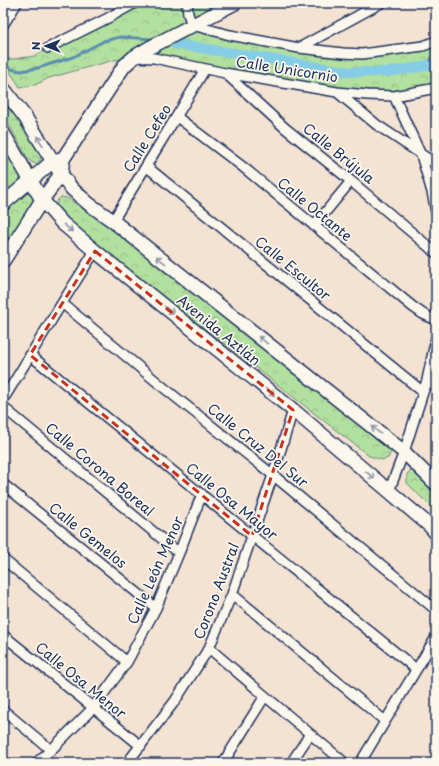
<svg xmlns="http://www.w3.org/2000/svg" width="439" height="766" viewBox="0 0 439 766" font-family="'Playpen Sans',sans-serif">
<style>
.park{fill:url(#park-crowns);stroke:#66887e}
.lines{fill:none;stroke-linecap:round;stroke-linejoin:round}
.stream{stroke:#5b8eb0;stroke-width:3}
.canal{stroke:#85cde6;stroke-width:10}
.street-casing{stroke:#1b2f5e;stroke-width:12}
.secondary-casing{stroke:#1b2f5e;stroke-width:16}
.street{stroke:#fbf7ec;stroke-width:9}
.secondary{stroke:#fbf7ec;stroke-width:13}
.oneway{stroke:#8b93a5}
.marked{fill:none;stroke:#c8321e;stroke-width:3;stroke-dasharray:8 5;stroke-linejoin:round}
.labels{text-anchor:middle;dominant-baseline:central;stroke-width:3.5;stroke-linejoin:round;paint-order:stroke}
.street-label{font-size:14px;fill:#1b2f5e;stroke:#fbf7ec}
</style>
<defs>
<pattern id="park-crowns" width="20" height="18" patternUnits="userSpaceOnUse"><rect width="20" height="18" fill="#b2e09f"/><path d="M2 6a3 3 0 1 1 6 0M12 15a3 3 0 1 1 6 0" fill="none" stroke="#98c08b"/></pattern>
</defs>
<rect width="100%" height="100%" fill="#f4e3d2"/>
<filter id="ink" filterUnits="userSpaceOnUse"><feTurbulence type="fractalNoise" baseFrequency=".025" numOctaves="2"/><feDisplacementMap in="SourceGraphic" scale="8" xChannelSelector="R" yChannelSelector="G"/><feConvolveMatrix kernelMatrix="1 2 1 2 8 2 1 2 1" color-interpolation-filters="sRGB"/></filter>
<g filter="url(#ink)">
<!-- park -->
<path class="park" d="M135,3H234L193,25L343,53L436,41V88L367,95L134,57L114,60L49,78L35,85L20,87L3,61L4,59H13L35,56L48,48Z
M3,101L16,115L39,153L41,159L37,164L33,163L28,159L3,114Z
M3,133L42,200L3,261Z
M61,197L67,198L117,231L389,441L391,452L388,458L383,460L369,456L269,378L89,240L63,216L57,208V201Z
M415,466L436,492V512L407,483V474Z"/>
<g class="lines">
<!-- stream -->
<path class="stream" d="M3,64L11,69L21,71L38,68L73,57L104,41L120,37L153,39"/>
<!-- canal -->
<path class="canal" d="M175,44L351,72H387L421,67L436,62"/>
<!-- street casing -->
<g class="street-casing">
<path id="street" d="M187,3L188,14L192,25L230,35L299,48L343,53L362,54L423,46L436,41
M3,25L17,3
M48,48L108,18L135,3
M299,48L381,3
M134,57L154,58L225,73L337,92L367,95L394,96L436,88
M225,73L285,128L351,181L436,253
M337,92L377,125L436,164
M394,96L421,155L432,192L436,212
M177,117L243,167L413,307L423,314L436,320
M146,166L423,392
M113,221C143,170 175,120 205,69
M314,226L351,181
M62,303L163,387L273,475L436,610
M30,355L416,669
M427,380L436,387
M3,400L62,303L95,251
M3,407L179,553
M3,484L156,608
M389,491L404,452L427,380L436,338
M3,559L127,662
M232,594L385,721
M3,635L141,746
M209,648L265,696L345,763
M3,710L51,750
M36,763L51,750L93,708L127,662L156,608L179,553L202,494
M127,763L175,701L209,648L232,594L273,475L293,410
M223,763L265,696
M291,763L310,734
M360,763L436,637"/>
</g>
<!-- secondary casing -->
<g class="secondary-casing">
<path id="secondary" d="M3,88L25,117L61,174L72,189L89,204L113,221L404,452L436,484
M3,133L42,200L62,223L95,251L293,410L389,491L430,526L436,533
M3,204L53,161L61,159
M3,261L42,200L61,174L63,159L124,66L134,57L149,48L235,3"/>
</g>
<!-- street -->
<use href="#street" class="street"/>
<!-- secondary -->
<use href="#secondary" class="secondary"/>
</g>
<!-- one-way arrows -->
<defs><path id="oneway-shaft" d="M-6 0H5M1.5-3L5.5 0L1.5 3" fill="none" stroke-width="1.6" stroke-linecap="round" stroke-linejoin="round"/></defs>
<g class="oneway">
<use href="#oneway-shaft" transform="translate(40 141) rotate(-122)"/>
<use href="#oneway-shaft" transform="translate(68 228) rotate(40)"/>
<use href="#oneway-shaft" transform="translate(161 260) rotate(-141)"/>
<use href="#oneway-shaft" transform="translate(169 310) rotate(39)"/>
<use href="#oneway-shaft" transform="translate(263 340) rotate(-141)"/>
<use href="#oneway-shaft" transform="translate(270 392) rotate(39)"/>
<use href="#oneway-shaft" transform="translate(376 430) rotate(-141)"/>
<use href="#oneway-shaft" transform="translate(370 475) rotate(40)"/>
</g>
</g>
<!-- marked area -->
<path class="marked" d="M95,251L293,410L252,536L30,355Z"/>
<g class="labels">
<!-- street labels -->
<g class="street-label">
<text transform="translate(287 69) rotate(9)">Calle Unicornio</text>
<text transform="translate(147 138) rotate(-58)">Calle Cefeo</text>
<text transform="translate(339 153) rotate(39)">Calle Brújula</text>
<text transform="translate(315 209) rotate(39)">Calle Octante</text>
<text transform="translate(293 268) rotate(39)">Calle Escultor</text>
<text transform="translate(219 330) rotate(39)">Avenida Aztlán</text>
<text transform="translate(258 445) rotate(39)">Calle Cruz Del Sur</text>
<text transform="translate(100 469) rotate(40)">Calle Corona Boreal</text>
<text transform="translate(232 501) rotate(39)">Calle Osa Mayor</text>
<text transform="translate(88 535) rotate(39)">Calle Gemelos</text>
<text transform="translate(155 570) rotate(-66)">Calle León Menor</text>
<text transform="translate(216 591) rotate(-69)">Corono Austral</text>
<text transform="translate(81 680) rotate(39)">Calle Osa Menor</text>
</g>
</g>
<!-- margin -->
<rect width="439" height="766" fill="none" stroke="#fbf7ec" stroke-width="16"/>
<rect x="8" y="8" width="423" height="750" fill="none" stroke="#1b2f5e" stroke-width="1.5" filter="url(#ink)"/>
<!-- north arrow -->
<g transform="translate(46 46) rotate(270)" stroke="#fbf7ec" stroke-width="3" paint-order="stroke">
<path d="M0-3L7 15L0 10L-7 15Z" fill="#1b2f5e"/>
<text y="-6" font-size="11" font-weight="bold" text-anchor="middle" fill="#1b2f5e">N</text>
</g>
</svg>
